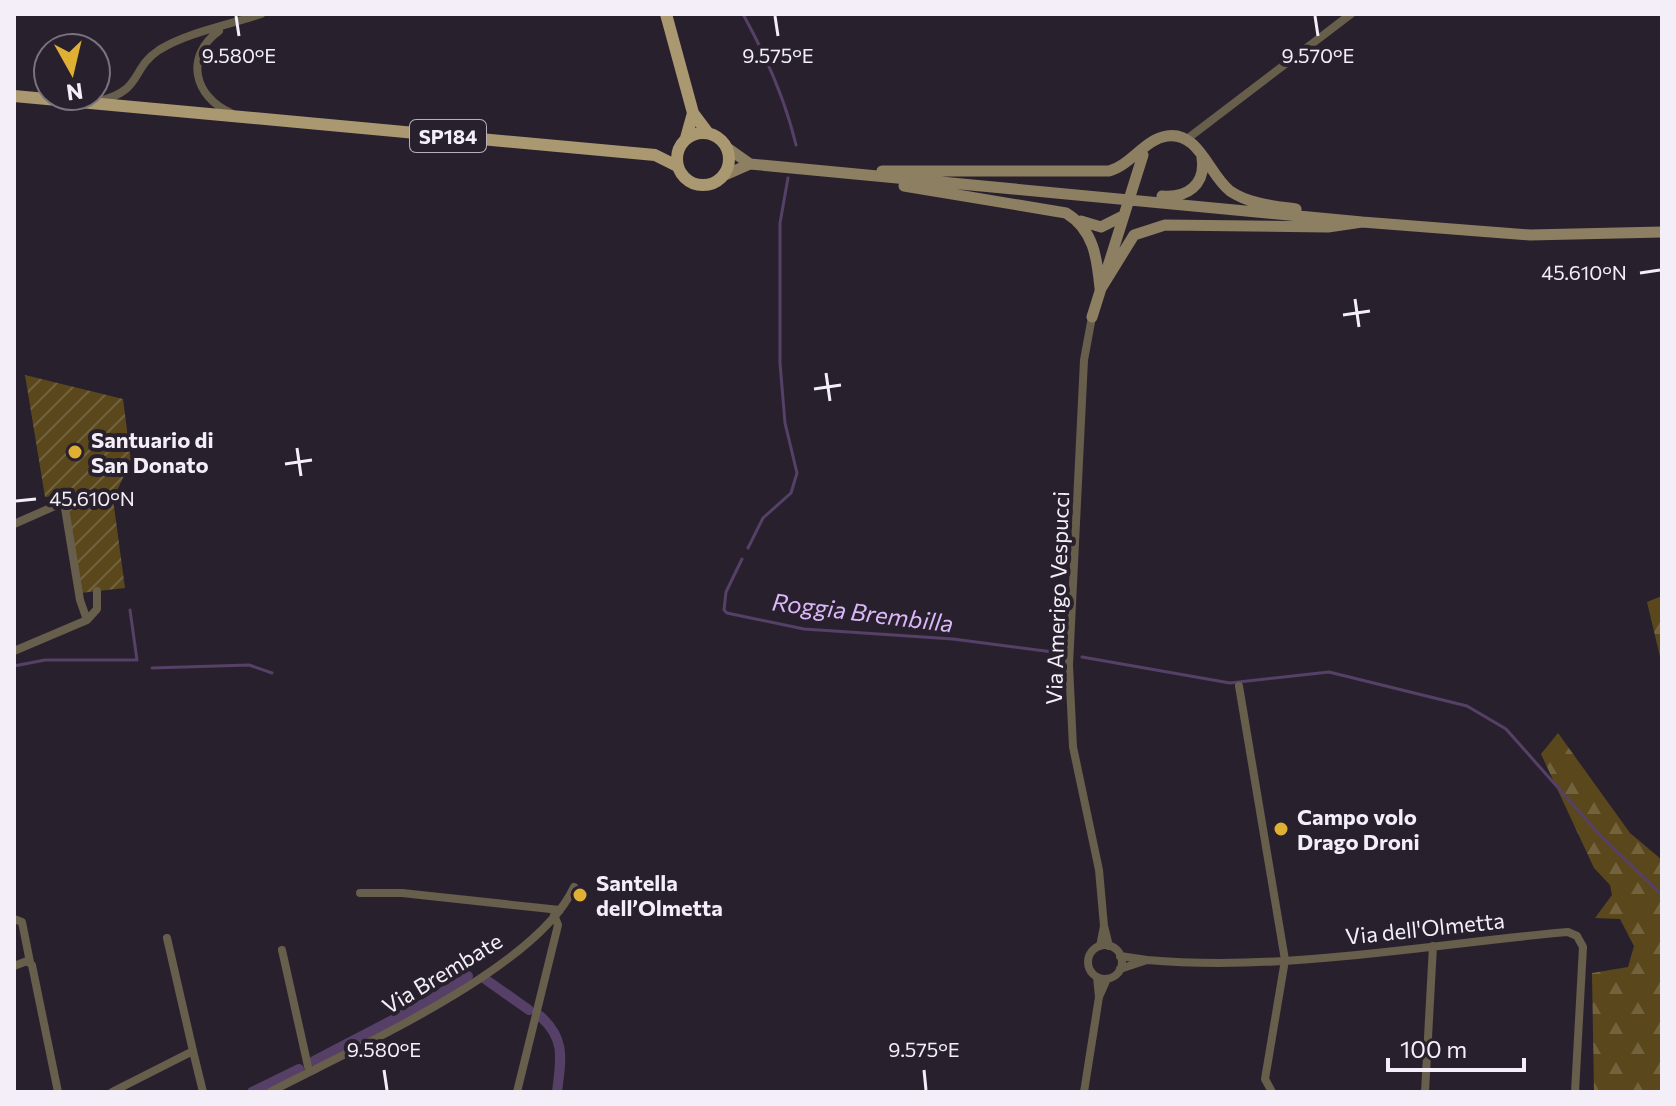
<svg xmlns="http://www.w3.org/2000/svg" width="1676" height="1106" viewBox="0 0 1676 1106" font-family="Commissioner,sans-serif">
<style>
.forest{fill:url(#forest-firs)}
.garden{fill:url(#garden-furrows)}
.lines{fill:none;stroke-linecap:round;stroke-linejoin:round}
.stream{stroke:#564067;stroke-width:3}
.canal{stroke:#564067;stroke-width:10}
.minor{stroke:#675e4b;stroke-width:8}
.secondary{stroke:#8d7f61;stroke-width:11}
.primary{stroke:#aa9871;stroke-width:12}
.ticks{fill:none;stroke:#f3eef7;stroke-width:3}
.poi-dot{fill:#e0b034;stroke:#28212d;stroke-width:3}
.labels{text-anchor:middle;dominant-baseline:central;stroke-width:8;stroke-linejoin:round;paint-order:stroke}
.shield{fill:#28212d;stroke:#b6b0ba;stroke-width:2}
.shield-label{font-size:20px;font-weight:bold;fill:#f3eef7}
.poi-label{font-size:22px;font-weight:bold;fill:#f3eef7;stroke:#28212d;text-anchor:start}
.street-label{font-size:22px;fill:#f3eef7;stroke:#28212d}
.water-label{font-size:24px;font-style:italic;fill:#dbb7f9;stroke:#28212d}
.ticks-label{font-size:20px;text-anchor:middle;fill:#f3eef7;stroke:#28212d;stroke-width:8;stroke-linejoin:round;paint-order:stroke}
</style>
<defs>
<pattern id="forest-firs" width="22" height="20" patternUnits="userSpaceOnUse" patternTransform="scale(2)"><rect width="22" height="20" fill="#5a481c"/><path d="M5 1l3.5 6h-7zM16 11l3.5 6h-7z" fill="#72633e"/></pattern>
<pattern id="garden-furrows" width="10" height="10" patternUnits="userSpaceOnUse" patternTransform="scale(2)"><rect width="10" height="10" fill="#5a481c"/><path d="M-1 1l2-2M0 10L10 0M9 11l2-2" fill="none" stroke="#72633e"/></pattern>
</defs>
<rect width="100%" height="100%" fill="#28212d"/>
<!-- forest -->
<path class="forest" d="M1662,596V665L1647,602Z
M1558,733L1630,833L1662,860V1092H1594L1592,973L1628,967L1634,946L1620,919L1595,918L1612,895L1610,885L1594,868L1541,754Z"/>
<!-- garden -->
<path class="garden" d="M25,375L123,399L131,461L113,499L125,588L80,593L63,495L45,497Z"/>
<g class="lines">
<!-- stream -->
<path class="stream" d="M743,14C766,56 785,98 796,145
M748,548L763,518L791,493L797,473L785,423L780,363V223L788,178
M742,559L726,592L724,610L727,613L804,629L953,639L1053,652
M1082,657L1230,683L1329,672L1467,706L1506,729L1600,835L1662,895
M14,666L45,660H137L130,610
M152,668L249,665L272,673"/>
<!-- canal -->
<path class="canal" d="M485,979L529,1010
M540,1016C566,1039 561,1059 557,1092
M314,1061L427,1002L468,976
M252,1092L299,1069"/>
<!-- minor -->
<path class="minor" d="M219,31C184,56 194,97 231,113
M99,101C144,90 130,69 159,50C188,32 229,25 261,14
M1187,139L1351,14
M1092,317L1084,360L1069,665L1073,747L1099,870L1104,926
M14,524L64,502L80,600L87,620
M14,651L87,620L97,609V591
M1239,686L1285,960L1265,1079L1272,1092
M360,893H402L560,910
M14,919L22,922L30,962
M1088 962a17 17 0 1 1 34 0a17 17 0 1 1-34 0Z
M1100,946L1104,926L1109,946
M282,950L309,1071
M1120,956L1147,960L1120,969
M1147,960C1287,972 1429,944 1568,932L1577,936L1583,947L1575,1092
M14,966L27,961L32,965L58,1092
M1097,977L1099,997L1107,979
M193,1051L203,1092
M112,1092L193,1051L167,938
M270,1092C350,1050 537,969 574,887
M517,1092L558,925L554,915
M1084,1092L1099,997
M1425,1092L1433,946"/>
<!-- secondary -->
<path class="secondary" d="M726,147L750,164L1362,222
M882,171H1109C1131,165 1145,139 1167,136C1199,131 1209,175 1230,191C1249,204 1274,206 1296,209
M725,175L750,164
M904,186L1066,213C1094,230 1097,258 1100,288
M1162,196C1187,198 1206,185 1202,158
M1081,221L1101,227L1121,217
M1100,290L1134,235L1165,225L1328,227L1362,222L1530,235L1662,232
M1092,317L1143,155"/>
<!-- primary -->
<path class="primary" d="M666,14L693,113
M14,96L655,155L677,166
M677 159a26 26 0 1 1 52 0a26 26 0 1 1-52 0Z
M686,138L693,113L708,133"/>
</g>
<!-- ticks -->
<path class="ticks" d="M236,16L239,36M775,16L778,36M1315,16L1318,36M1640,273L1660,270M1355,299L1359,327M1343,315L1370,311M826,373L830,401M814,389L841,385M297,448L301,476M285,464L312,460M16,501L36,499M384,1070L387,1090M924,1070L926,1090"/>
<!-- markers -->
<g class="poi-dot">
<circle cx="75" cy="452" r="8"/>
<circle cx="1281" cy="829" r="8"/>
<circle cx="580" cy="895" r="8"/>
</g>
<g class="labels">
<!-- shield labels -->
<rect class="shield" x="410" y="120" width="76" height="32" rx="6"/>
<g class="shield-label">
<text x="448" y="136">SP184</text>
</g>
<!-- poi labels -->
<g class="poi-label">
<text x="91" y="439">Santuario di<tspan x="91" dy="25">San Donato</tspan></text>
<text x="1297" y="816">Campo volo<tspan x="1297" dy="25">Drago Droni</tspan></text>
<text x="596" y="882">Santella<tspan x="596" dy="25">dell’Olmetta</tspan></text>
</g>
<!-- street labels -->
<g class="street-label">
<text transform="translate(1057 598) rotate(-88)">Via Amerigo Vespucci</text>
<text transform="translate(1425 928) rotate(-6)">Via dell'Olmetta</text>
<text transform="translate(442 973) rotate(-31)">Via Brembate</text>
</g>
<!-- water labels -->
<g class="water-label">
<text transform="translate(863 612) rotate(7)">Roggia Brembilla</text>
</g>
</g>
<g class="ticks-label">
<text x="239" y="63">9.580°E</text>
<text x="778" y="63">9.575°E</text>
<text x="1318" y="63">9.570°E</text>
<text x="1584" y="280">45.610°N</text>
<text x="92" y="506">45.610°N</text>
<text x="384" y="1057">9.580°E</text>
<text x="924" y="1057">9.575°E</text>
</g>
<!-- border -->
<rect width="1676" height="1106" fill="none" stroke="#f3eef7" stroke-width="32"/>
<!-- north arrow -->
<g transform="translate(72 72) rotate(172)"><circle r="38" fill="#28212d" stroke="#79737e" stroke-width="2"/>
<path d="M0-6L14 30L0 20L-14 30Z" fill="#e0b034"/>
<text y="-12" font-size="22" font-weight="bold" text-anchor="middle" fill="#f3eef7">N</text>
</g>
<!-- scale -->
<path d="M1388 1058v12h136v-12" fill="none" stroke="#f3eef7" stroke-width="4"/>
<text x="1400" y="1058" font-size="24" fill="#f3eef7" stroke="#28212d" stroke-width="6" paint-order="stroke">100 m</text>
</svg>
